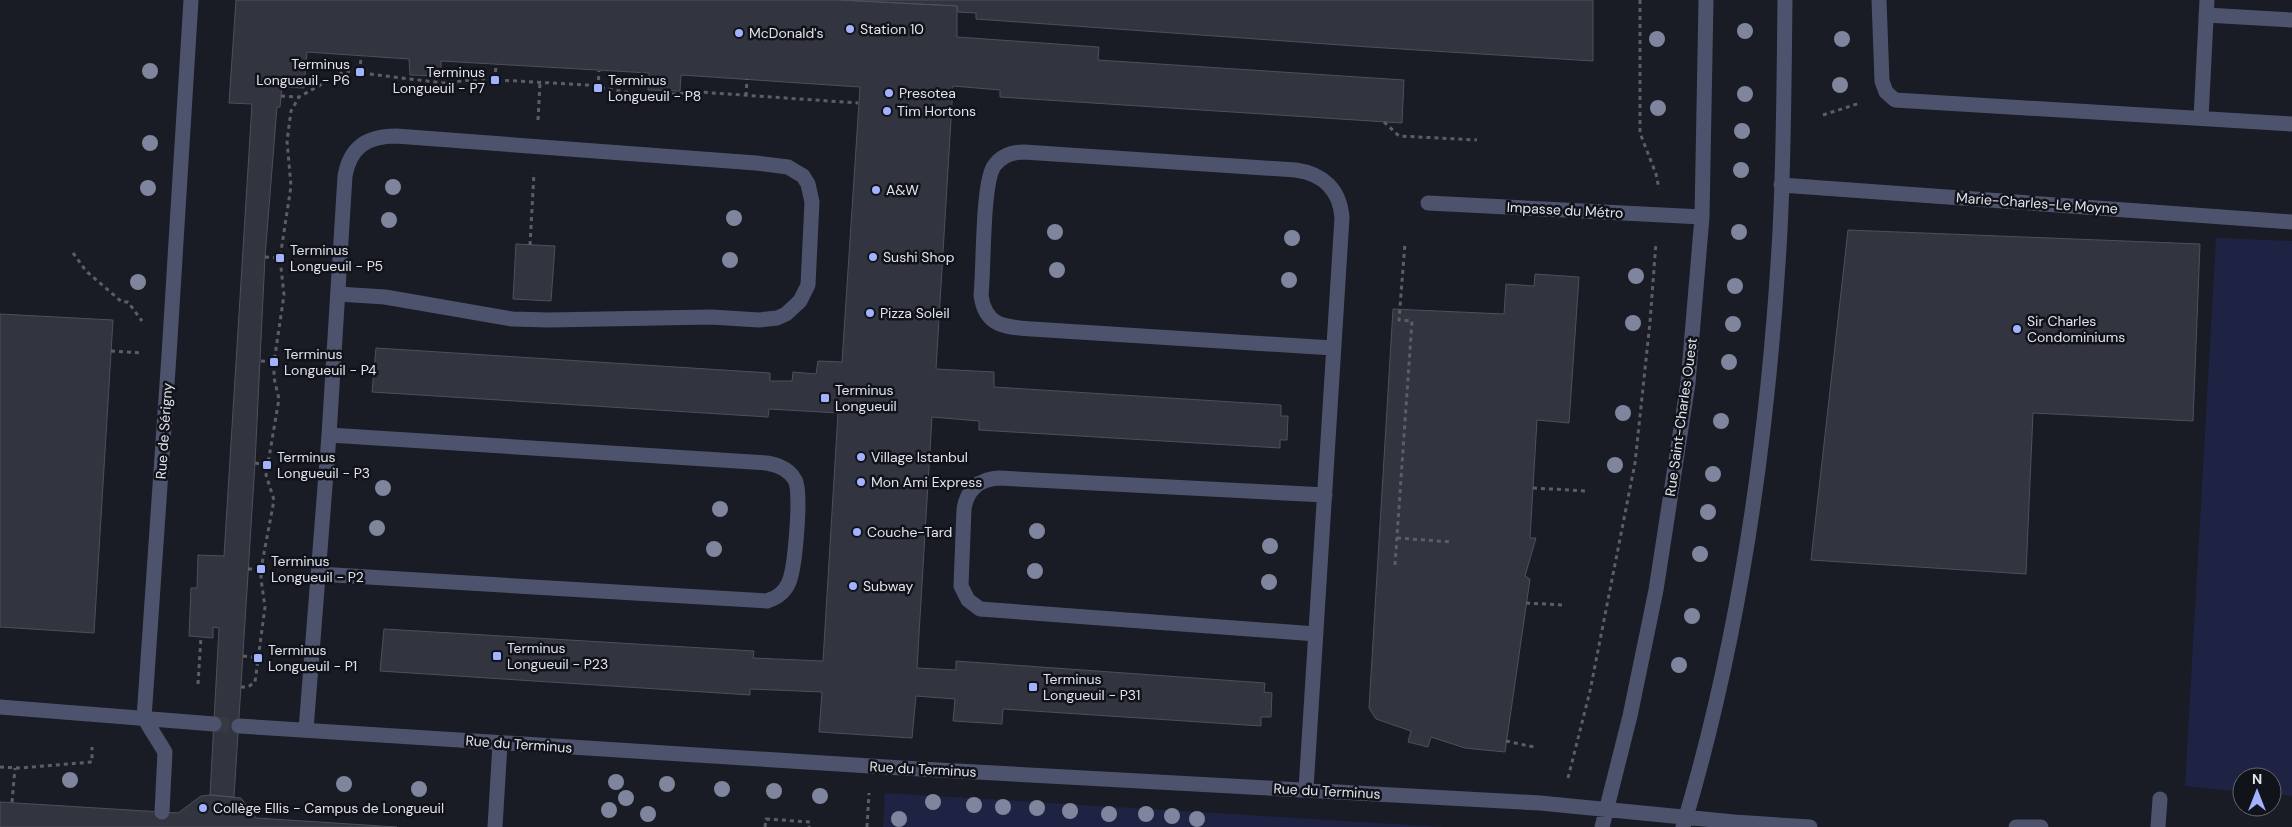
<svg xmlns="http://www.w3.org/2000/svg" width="2292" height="827" viewBox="0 0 2292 827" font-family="'DM Sans',sans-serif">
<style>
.green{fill:#1e2344}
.building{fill:#32353f;stroke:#4d505a}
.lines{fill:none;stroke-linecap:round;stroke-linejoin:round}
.minor-tunnel{stroke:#373a42;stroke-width:15;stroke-dasharray:15 8;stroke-linecap:butt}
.path{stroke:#5b5e65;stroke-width:3;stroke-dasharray:4 4;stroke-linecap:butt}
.minor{stroke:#4d536d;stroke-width:15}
.tree{fill:#7f859c}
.poi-dot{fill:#a2b2fd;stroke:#11131b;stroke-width:2}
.labels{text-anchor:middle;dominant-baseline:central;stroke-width:5;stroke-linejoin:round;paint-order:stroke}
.poi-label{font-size:14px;fill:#e2e3ea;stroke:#11131b;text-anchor:start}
.street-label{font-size:14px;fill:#e2e3ea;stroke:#11131b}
</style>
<rect width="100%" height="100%" fill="#191c24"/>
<!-- green -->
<path class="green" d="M2216,238L2292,241V796L2272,794V777H2242V792L2185,786Z
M885,793L1445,827H883Z"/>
<!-- building -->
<path class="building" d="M236,0H841L957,6V37L1099,47L1098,60L1404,80L1402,123L1000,97V90L953,86L936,369L994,372V387L1281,405V416H1288L1287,440H1280V448L979,430V421L932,417L917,668L956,670V661L1265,683L1264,692L1272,693L1271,717H1261V726L1003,709L1002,724L953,721L955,699L916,696L912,738L819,732L822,692L750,689V695L380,671L384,629L754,651L753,658L823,661L838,413L769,409L768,417L372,392L376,348L770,373V381H792L793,372L816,374L818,361L842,362L860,87L681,75L680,91L648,90L649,73L441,61V76L410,75L409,59L307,52L304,88L282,87L280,107H277L265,257L255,463L234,797L210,795L219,628L213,627V638L189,636L191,588H197L198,555L224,556L252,104L229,103Z
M841,0H1593V61L1369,47L976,19V13L958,12L957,6Z
M1848,230L2200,244L2193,421L2033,413L2026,574L1811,560Z
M516,244L555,246L551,301L513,299Z
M1535,274L1579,277L1569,423L1537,420L1530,538H1536L1525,576L1530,579L1505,752L1465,748L1431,737L1428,747L1408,742L1411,731L1376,719L1369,708L1393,309L1504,314L1506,284L1534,286Z
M0,314L113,320L94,633L0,627Z
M210,795L241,798L256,818L397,827H0V802L178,813L201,796Z"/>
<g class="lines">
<!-- minor-tunnel -->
<path class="minor-tunnel" d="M214,724L239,726"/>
<!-- path -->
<path class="path" d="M1640,0V133L1656,174L1659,189
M360,72L361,56
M495,80L496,64
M598,88L599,71
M281,96L299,97
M746,96L747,79
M1823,115L1860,103
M538,120L540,83
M1384,122L1399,136L1477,140
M530,245L534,173
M73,253L86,271L122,302H128L142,321
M265,257L280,258
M111,351L141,353
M261,361L274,362
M255,463L267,465
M1533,488L1587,491
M1397,538L1452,542
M1395,565L1412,321L1399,320L1405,243
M248,569H261
M1526,603L1563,605
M243,656L258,658
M198,684L201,637
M241,687H248L255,682L265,607L261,579V569L274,500L266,475L279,399L274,378V362L284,295L280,258L291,186L287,141L291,111L299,97L345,71L443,83L480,79L587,85L648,96L699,92L858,103
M1506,741L1534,747
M0,767L20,768L92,762V747
M1568,778L1590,691L1635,463L1650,322L1656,242
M12,802L15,768
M765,827L766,819L810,822L809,827
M867,827L869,793"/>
<!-- minor -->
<path class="minor" d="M1879,0L1882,81L1886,92L1895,100L2292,124
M2206,15L2292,20
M2201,118L2207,0
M1781,185L2292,222
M1428,203L1702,217
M318,574L767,601C777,598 785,592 789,582C795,568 802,491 795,480C789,469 779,465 767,463L329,435
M1316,634L980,609L968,600L961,586L964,509C967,489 979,479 999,478L1325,495
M0,707L214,724
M144,718L169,355L191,0
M144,718L165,752L162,812
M239,726L902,768L1540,803L1734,822L1810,827
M306,730L329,435L345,176C350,147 367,136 396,136L756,163L788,167L803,176L808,184L812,202L808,285L800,301L786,314L777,318L759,320L711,317L549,320L512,319L385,297L338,294
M1306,789L1342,218C1340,190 1324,174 1296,170L1024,152C1012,152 1001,156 994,166C982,184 984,269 981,295C985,327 1006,327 1032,329L1333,348
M495,827L500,744
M1602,827L1630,716L1656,590L1688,383L1702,217L1706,0
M1683,827C1741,634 1769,431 1780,231C1784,154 1784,77 1785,0
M2016,827H2041
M2158,827L2160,799"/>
</g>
<!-- trees -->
<g class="tree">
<circle cx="1745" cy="31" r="8"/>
<circle cx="1657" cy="39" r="8"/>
<circle cx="1842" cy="39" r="8"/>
<circle cx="150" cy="71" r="8"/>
<circle cx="1840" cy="85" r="8"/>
<circle cx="1745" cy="94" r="8"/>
<circle cx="1658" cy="108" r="8"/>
<circle cx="1742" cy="131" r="8"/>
<circle cx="150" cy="143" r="8"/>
<circle cx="1741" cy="170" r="8"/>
<circle cx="393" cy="187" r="8"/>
<circle cx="148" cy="188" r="8"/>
<circle cx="734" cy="218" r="8"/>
<circle cx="389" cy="220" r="8"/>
<circle cx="1055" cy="232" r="8"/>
<circle cx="1739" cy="232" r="8"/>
<circle cx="1292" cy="238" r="8"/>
<circle cx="730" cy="260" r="8"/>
<circle cx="1057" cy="270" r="8"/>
<circle cx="1636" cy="276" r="8"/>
<circle cx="1289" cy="280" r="8"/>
<circle cx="138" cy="282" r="8"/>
<circle cx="1735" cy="286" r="8"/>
<circle cx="1633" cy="323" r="8"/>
<circle cx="1733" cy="324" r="8"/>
<circle cx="1729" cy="362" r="8"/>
<circle cx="1623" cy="413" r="8"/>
<circle cx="1721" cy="421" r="8"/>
<circle cx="1615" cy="465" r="8"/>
<circle cx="1713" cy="474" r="8"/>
<circle cx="383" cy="488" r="8"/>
<circle cx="720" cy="509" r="8"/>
<circle cx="1708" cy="512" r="8"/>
<circle cx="377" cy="528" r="8"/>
<circle cx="1037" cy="531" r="8"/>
<circle cx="1270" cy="546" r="8"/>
<circle cx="714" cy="549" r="8"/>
<circle cx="1700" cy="554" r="8"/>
<circle cx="1035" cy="571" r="8"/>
<circle cx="1269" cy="582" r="8"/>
<circle cx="1692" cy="616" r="8"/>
<circle cx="1679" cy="665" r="8"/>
<circle cx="70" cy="780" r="8"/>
<circle cx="616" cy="782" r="8"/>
<circle cx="344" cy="784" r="8"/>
<circle cx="667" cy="784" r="8"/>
<circle cx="419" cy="789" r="8"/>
<circle cx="722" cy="789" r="8"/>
<circle cx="774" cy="791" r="8"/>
<circle cx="820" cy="796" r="8"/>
<circle cx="626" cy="798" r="8"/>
<circle cx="933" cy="802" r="8"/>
<circle cx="974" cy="805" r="8"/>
<circle cx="1003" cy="807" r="8"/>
<circle cx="1037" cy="808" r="8"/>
<circle cx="609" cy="810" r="8"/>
<circle cx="1070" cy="811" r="8"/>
<circle cx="648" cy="814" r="8"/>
<circle cx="1109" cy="814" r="8"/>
<circle cx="1146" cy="814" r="8"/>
<circle cx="1172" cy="816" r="8"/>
<circle cx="899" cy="819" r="8"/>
<circle cx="1197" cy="819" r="8"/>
</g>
<!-- markers -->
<g class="poi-dot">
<circle cx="850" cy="29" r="5"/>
<circle cx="739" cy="33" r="5"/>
<rect x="355" y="67" width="10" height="10" rx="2.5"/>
<rect x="490" y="75" width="10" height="10" rx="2.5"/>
<rect x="593" y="83" width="10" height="10" rx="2.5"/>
<circle cx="889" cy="93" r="5"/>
<circle cx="887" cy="111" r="5"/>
<circle cx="876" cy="190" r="5"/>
<circle cx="873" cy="257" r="5"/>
<rect x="275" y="253" width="10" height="10" rx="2.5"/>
<circle cx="870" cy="313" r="5"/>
<circle cx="2017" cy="329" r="5"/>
<rect x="269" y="357" width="10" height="10" rx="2.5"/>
<rect x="820" y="393" width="10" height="10" rx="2.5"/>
<circle cx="861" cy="457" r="5"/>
<rect x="262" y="460" width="10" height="10" rx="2.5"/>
<circle cx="861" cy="482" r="5"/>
<circle cx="857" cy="532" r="5"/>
<rect x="256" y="564" width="10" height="10" rx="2.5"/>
<circle cx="853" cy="586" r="5"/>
<rect x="492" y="651" width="10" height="10" rx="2.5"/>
<rect x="253" y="653" width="10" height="10" rx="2.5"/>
<rect x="1028" y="682" width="10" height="10" rx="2.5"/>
<circle cx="203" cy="808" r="5"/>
</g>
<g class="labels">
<!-- poi labels -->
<g class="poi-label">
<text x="860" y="29">Station 10</text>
<text x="749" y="33">McDonald's</text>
<text x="350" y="64" text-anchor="end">Terminus<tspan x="350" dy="16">Longueuil - P6</tspan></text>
<text x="485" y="72" text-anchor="end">Terminus<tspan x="485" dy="16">Longueuil - P7</tspan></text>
<text x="608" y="80">Terminus<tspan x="608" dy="16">Longueuil - P8</tspan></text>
<text x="899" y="93">Presotea</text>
<text x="897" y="111">Tim Hortons</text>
<text x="886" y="190">A&amp;W</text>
<text x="290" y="250">Terminus<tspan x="290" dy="16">Longueuil - P5</tspan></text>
<text x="883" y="257">Sushi Shop</text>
<text x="880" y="313">Pizza Soleil</text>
<text x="2027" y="321">Sir Charles<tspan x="2027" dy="16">Condominiums</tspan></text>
<text x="284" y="354">Terminus<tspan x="284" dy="16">Longueuil - P4</tspan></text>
<text x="835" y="390">Terminus<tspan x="835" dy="16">Longueuil</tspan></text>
<text x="277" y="457">Terminus<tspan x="277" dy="16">Longueuil - P3</tspan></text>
<text x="871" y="457">Village Istanbul</text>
<text x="871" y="482">Mon Ami Express</text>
<text x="867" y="532">Couche-Tard</text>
<text x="271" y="561">Terminus<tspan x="271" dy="16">Longueuil - P2</tspan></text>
<text x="863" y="586">Subway</text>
<text x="507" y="648">Terminus<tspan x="507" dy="16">Longueuil - P23</tspan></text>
<text x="268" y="650">Terminus<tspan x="268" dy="16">Longueuil - P1</tspan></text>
<text x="1043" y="679">Terminus<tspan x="1043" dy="16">Longueuil - P31</tspan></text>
<text x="213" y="808">Collège Ellis - Campus de Longueuil</text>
</g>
<!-- street labels -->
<g class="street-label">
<text transform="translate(2037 203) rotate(4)">Marie-Charles-Le Moyne</text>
<text transform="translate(1565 210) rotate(3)">Impasse du Métro</text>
<text transform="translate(1681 417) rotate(-82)">Rue Saint-Charles Ouest</text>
<text transform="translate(164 431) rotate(-86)">Rue de Sérigny</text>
<text transform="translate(519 744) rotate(4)">Rue du Terminus</text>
<text transform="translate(923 769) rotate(3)">Rue du Terminus</text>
<text transform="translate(1327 791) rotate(3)">Rue du Terminus</text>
</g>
</g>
<!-- north arrow -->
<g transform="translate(2257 792)"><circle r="24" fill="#11131b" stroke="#65666e"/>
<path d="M0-4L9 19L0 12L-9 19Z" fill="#a2b2fd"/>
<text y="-8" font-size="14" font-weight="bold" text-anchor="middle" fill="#e2e3ea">N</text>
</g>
</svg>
